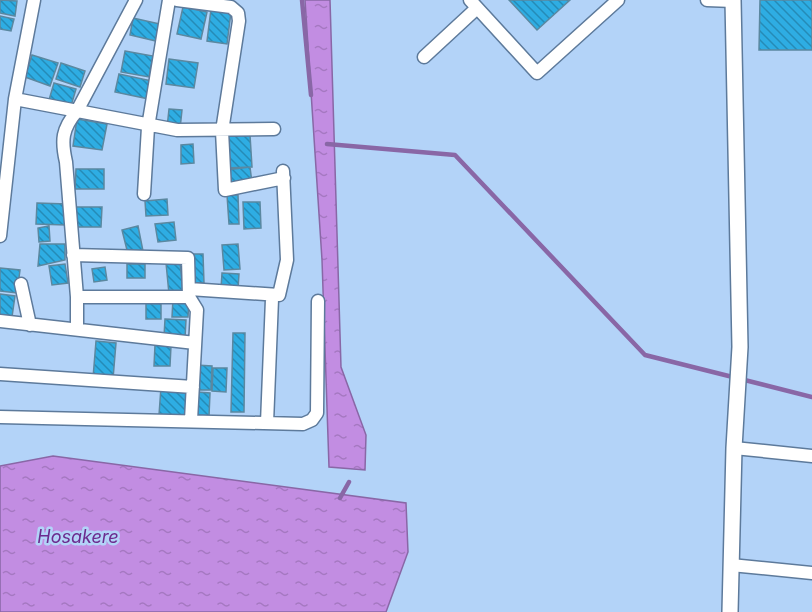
<svg xmlns="http://www.w3.org/2000/svg" width="812" height="612" viewBox="0 0 812 612" font-family="Inter,sans-serif">
<style>
.water{fill:url(#water-ripples);stroke:#8967a6;stroke-width:1.5}
.lines{fill:none;stroke-linecap:round;stroke-linejoin:round}
.stream{stroke:#8967a6;stroke-width:4.5}
.building{fill:url(#building-back-hatch);stroke:#5b88a0;stroke-width:1.5}
.minor-casing{stroke:#5d7a9b;stroke-width:15}
.tertiary-casing{stroke:#5d7a9b;stroke-width:18}
.minor{stroke:#fff;stroke-width:12}
.tertiary{stroke:#fff;stroke-width:15}
.labels{text-anchor:middle;dominant-baseline:central;stroke-width:5;stroke-linejoin:round;paint-order:stroke}
.water-label{font-size:18px;font-style:italic;fill:#6c2b8e;stroke:#b3d3f8}
</style>
<defs>
<pattern id="water-ripples" width="26" height="14" patternUnits="userSpaceOnUse" patternTransform="scale(1.5)"><rect width="26" height="14" fill="#c28de2"/><path d="M2 4q2-2 4 0t4 0M15 11q2-2 4 0t4 0" fill="none" stroke="#a578c1"/></pattern>
<pattern id="building-back-hatch" width="6" height="6" patternUnits="userSpaceOnUse" patternTransform="scale(1.5)"><rect width="6" height="6" fill="#2eade3"/><path d="M-1 5l2 2M0 0l6 6M5-1l2 2" fill="none" stroke="#258bb7"/></pattern>
</defs>
<rect width="100%" height="100%" fill="#b3d3f8"/>
<!-- water -->
<path class="water" d="M305,0H330L341,367L366,435L365,470L329,467L322,260Z
M53,456L406,503L408,552L386,612H0V466Z"/>
<g class="lines">
<!-- stream -->
<path class="stream" d="M302,0L311,95
M327,144L455,155L645,355L812,397
M340,498L349,482"/>
</g>
<!-- building -->
<path class="building" d="M0,0L17,1L15,16L0,13Z
M509,0H570L537,30Z
M760,0H812V50H759Z
M183,7L207,12L201,39L177,34Z
M211,9L231,12L227,44L207,41Z
M0,16L14,19L11,31L0,29Z
M133,18L160,24L156,41L130,35Z
M125,51L153,56L149,77L121,72Z
M32,55L58,63L50,86L25,77Z
M169,59L198,63L194,88L166,84Z
M61,63L85,71L80,87L56,79Z
M119,74L152,81L149,99L115,92Z
M54,83L76,89L71,106L49,100Z
M169,109L182,110L180,129L167,128Z
M77,119L107,124L102,150L73,146Z
M250,135L252,167L225,168L224,136Z
M193,144L194,163L181,164V145Z
M250,167L252,183L228,186L226,170Z
M76,169H104V189H75Z
M227,195H238L239,224H229Z
M167,199L168,215L146,216L145,201Z
M243,202H260L261,228L244,229Z
M37,203L67,204L66,225L36,224Z
M75,207H102L101,227H75Z
M174,222L176,240L158,242L155,224Z
M49,226L50,241L39,242L38,228Z
M138,226L143,251L128,254L122,230Z
M40,244H65V260L38,266Z
M238,244L240,269L224,270L222,245Z
M190,254H203L204,283H191Z
M180,262L183,292L169,294L166,263Z
M65,264L68,283L52,285L49,266Z
M127,264H145V278H127Z
M105,267L107,280L94,282L92,269Z
M0,268L20,270L17,293L0,291Z
M222,273L239,274L238,289H221Z
M0,294L15,296L12,317L0,316Z
M173,299L189,300L188,317H172Z
M146,303L161,304V319H146Z
M165,319L186,320L185,338L164,337Z
M233,333H245L244,412H231Z
M96,341L116,343L113,379L93,378Z
M155,345L171,346L170,366H154Z
M196,365L212,366L211,390H195Z
M213,368H227L226,392L212,391Z
M161,387L188,389L186,416L159,415Z
M197,392L210,393L209,416L196,415Z"/>
<g class="lines">
<!-- minor casing -->
<g class="minor-casing">
<path id="minor" d="M177,0L231,7L238,13L239,21L222,131L225,190L284,178
M470,0L537,73L618,0
M707,0L733,1
M424,57L477,8
M15,99L177,130L274,129
M144,194L148,127L169,0
M0,236L15,99L34,0
M73,255L188,258L189,296
M21,284L30,325
M189,289L279,295L287,260L283,171
M77,297H189L197,310L191,420
M0,321L195,343
M77,329V297L66,162C61,140 62,129 77,111L136,0
M0,374L193,387
M0,417L303,424L312,420L317,413L318,301
M267,423L272,299
M734,448L812,456
M731,565L812,573"/>
</g>
<!-- tertiary casing -->
<g class="tertiary-casing">
<path id="tertiary" d="M730,612L734,448L740,347L733,0"/>
</g>
<!-- minor -->
<use href="#minor" class="minor"/>
<!-- tertiary -->
<use href="#tertiary" class="tertiary"/>
</g>
<g class="labels">
<!-- water labels -->
<g class="water-label">
<text x="78" y="536">Hosakere</text>
</g>
</g>
</svg>
